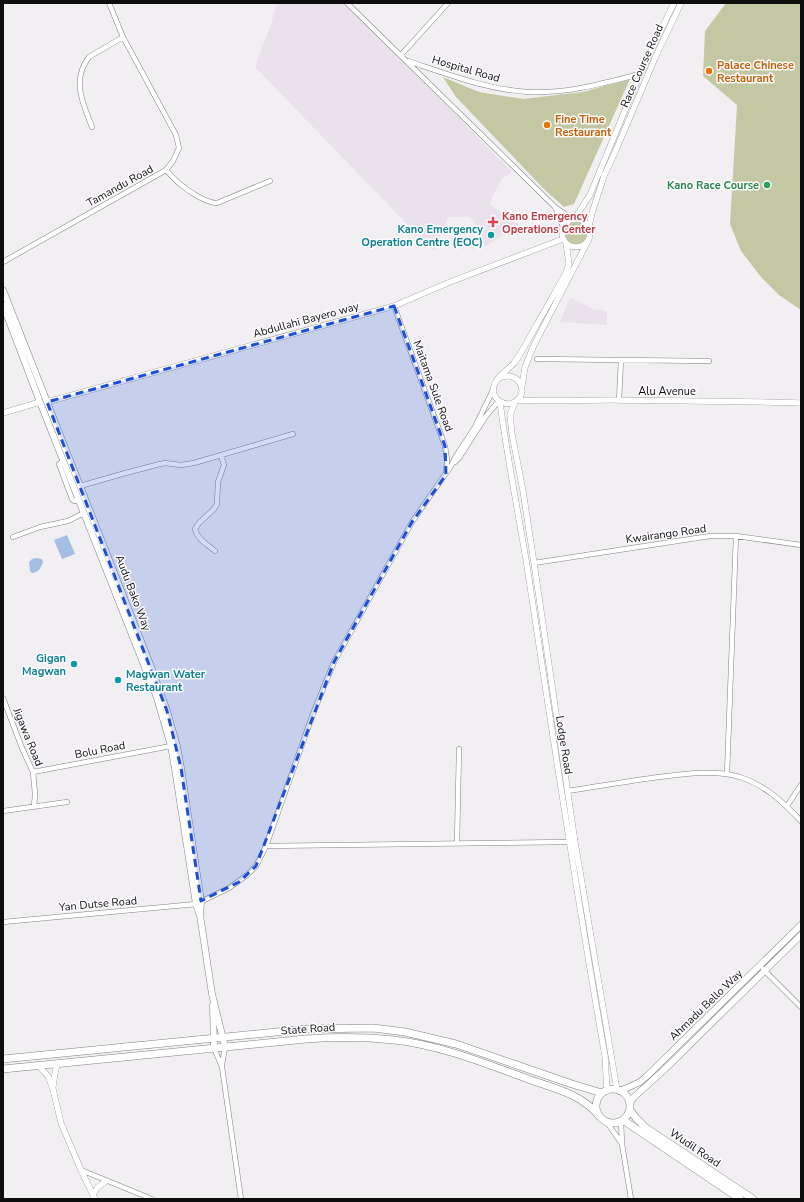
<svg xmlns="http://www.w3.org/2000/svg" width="804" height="1202" viewBox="0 0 804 1202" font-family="'Nunito Sans',sans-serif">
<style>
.built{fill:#e9e2eb}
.green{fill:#c3c8a2}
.water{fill:#a4bde3}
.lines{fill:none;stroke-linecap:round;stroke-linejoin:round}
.minor-casing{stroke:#828082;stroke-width:5.5}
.tertiary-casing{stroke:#828082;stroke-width:6}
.secondary-casing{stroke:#828082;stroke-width:7}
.primary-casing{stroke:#828082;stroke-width:8}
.minor{stroke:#fff;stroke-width:4.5}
.tertiary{stroke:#fff;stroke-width:5.5}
.secondary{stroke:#fff;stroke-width:6}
.primary{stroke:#fff;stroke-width:7}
.marked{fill:#1d4ed8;fill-opacity:0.2;stroke:#1d4ed8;stroke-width:3;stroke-dasharray:8 5;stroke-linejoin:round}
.food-dot{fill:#e8710a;stroke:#fefcff;stroke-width:1.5}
.leisure-dot{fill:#2e9e5b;stroke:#fefcff;stroke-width:1.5}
.health-dot{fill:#e0444e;stroke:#fefcff;stroke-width:1.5}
.culture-dot{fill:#0f9aa8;stroke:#fefcff;stroke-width:1.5}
.labels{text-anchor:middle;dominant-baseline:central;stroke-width:3;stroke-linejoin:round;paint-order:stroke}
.food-label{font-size:11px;font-weight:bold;fill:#c56008;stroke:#fefcff;text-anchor:start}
.street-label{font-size:11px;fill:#0e0d0e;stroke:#fefcff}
.leisure-label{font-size:11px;font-weight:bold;fill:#27864d;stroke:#fefcff;text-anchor:end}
.health-label{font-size:11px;font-weight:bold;fill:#be3a42;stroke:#fefcff;text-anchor:start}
.culture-label{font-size:11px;font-weight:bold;fill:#0d838f;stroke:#fefcff;text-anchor:end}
</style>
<rect width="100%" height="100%" fill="#f1eff2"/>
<!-- built -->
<path class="built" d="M277,3H344L458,116L512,172L502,179L489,204L519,224L485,247L473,221L469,217H448L434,252L255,67L270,27Z
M570,297L593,309L607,311V325L560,322Z"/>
<!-- green -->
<path class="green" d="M726,3H801V310L779,295L761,277L741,251L730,224L737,105L703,76L705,31Z
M443,77L479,92L523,99L583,92L630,79L574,204L564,207L545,190L456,97Z
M565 233a11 11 0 1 1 22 0a11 11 0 1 1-22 0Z"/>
<!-- water -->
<path class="water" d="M67,535L75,554L62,559L54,540Z
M36,558L42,559L43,562C41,568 39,572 32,573L30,571L29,562L32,559Z"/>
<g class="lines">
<!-- minor casing -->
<g class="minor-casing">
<path id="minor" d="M347,3L555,207L563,227
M401,55L448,3
M408,61C447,74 488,90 529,92C566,94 605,83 640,74
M92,127C83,103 71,81 89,57L123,37
M166,170C171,175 175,180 180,184C188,191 206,203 217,203L270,181
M555,207L572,219
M3,262L166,170L173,161L179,148L176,135L123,37L109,3
M394,306L445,446L447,460L446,473
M537,359L709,361
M619,400L621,360
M63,461L59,464L72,499L74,501H79
M455,462L459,458L486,416L499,401
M80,486L122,474L156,465L165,463L181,465L194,463L293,434
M13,537L40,527L68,521L84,513
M215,551C208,545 197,539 195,529L199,523L214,509L217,504L218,482L224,465L221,455
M534,563L710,536H736L801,545
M3,698L22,748L33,772L35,794L34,807
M33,772L171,746
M727,774L736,536
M567,791C601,786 634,780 667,776C691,773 716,770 740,777C765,785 783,802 801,821
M787,806L801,785
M3,811L67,802
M457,843L459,749
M266,846L569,842
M3,922L196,904L229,888L247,875L256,866L266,846L314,711L334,662L412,522L451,466L456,456L475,427L493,390
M763,969L801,1007
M214,1048L222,1067L241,1199
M222,1065L225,1047
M606,1121L622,1144
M621,1121L622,1144L631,1199
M81,1170L152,1199"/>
</g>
<!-- tertiary casing -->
<g class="tertiary-casing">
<path id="tertiary" d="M575,218L590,195L640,74L674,3
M562 233a14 14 0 1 1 28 0a14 14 0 1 1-28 0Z
M589,227L592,213L604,176L616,150L655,58L681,3
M499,378C519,369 530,393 515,402C504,408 490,398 494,386C496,377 508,370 514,363C523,351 529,338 536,326C546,309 555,292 565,275L569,264L566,243
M522,386L525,367L534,345L589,239
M517,400C549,402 580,400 612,400C675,401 738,401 801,403
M47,402L394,306L450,282L563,239
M500,402C507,457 518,511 527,566C552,730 576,893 605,1056L607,1091
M515,402L510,415L512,434L523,491L534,563L575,842L617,1090
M3,413L40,402
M38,1065L48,1076L53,1089L61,1123L81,1170L95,1199
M53,1087L54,1079L57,1063
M93,1195L97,1188L106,1181"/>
</g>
<!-- secondary casing -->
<g class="secondary-casing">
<path id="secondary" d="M3,290L150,664L167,711L177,746L181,768L201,901L200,915L212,994L225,1047
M3,305L40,402L157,698L171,746L175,769L196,904L199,913
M213,1005L214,1048
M620,1091L640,1082L647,1076L801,925
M630,1104L633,1098L665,1069L801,935"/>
</g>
<!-- primary casing -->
<g class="primary-casing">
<path id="primary" d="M3,1059L306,1029L373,1028L405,1032L456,1044L572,1084L602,1093
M3,1069L306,1039C335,1037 365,1037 394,1040C440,1045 484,1063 528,1079C553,1088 582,1094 599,1116
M596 1106a17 17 0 1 1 34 0a17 17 0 1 1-34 0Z
M630,1110L636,1118L646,1128L753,1199
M623,1120L740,1199"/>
</g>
<!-- minor -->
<use href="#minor" class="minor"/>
<!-- tertiary -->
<use href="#tertiary" class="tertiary"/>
<!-- secondary -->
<use href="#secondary" class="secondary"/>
<!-- primary -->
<use href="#primary" class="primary"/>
</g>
<!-- marked area -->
<path class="marked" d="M394,306L445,446L446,475L412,522L334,662L256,866L239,882L201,901L181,768L167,711L47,402Z"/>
<!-- markers -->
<g class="food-dot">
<circle cx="709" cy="71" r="4"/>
<circle cx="547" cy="125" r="4"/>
</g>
<circle class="leisure-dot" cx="767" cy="185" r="4"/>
<path class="health-dot" d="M491 216h4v4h4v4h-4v4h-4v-4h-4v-4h4z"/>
<g class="culture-dot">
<circle cx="491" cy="235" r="4"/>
<circle cx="74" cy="664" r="4"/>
<circle cx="118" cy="680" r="4"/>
</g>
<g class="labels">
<!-- food labels -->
<g class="food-label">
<text x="717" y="65">Palace Chinese<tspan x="717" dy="13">Restaurant</tspan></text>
<text x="555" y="119">Fine Time<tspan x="555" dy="13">Restaurant</tspan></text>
</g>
<!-- street labels -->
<g class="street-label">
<text transform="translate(642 66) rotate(-66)">Race Course Road</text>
<text transform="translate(466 69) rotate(16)">Hospital Road</text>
<text transform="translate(120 186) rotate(-29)">Tamandu Road</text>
<text transform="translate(306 320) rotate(-15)">Abdullahi Bayero way</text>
<text transform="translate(433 386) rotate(70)">Maitama Sule Road</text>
<text x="667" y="391">Alu Avenue</text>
<text transform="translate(666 534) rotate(-8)">Kwairango Road</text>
<text transform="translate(133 593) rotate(69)">Audu Bako Way</text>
<text transform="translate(28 737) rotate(68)">Jigawa Road</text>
<text transform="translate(564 745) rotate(81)">Lodge Road</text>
<text transform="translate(100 750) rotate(-11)">Bolu Road</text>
<text transform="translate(98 904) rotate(-5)">Yan Dutse Road</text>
<text transform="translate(706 1005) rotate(-44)">Ahmadu Bello Way</text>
<text transform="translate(308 1029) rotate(-4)">State Road</text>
<text transform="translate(695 1148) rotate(34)">Wudil Road</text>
</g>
<!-- leisure labels -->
<g class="leisure-label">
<text x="759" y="185">Kano Race Course</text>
</g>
<!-- health labels -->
<g class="health-label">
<text x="502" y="216">Kano Emergency<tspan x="502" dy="13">Operations Center</tspan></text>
</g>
<!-- culture labels -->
<g class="culture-label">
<text x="483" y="229">Kano Emergency<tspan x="483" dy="13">Operation Centre (EOC)</tspan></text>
<text x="66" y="658">Gigan<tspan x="66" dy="13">Magwan</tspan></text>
<text x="126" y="674" text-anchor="start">Magwan Water<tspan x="126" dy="13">Restaurant</tspan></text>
</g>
</g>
<!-- border -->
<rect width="804" height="1202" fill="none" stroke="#0e0d0e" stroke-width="8"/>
</svg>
